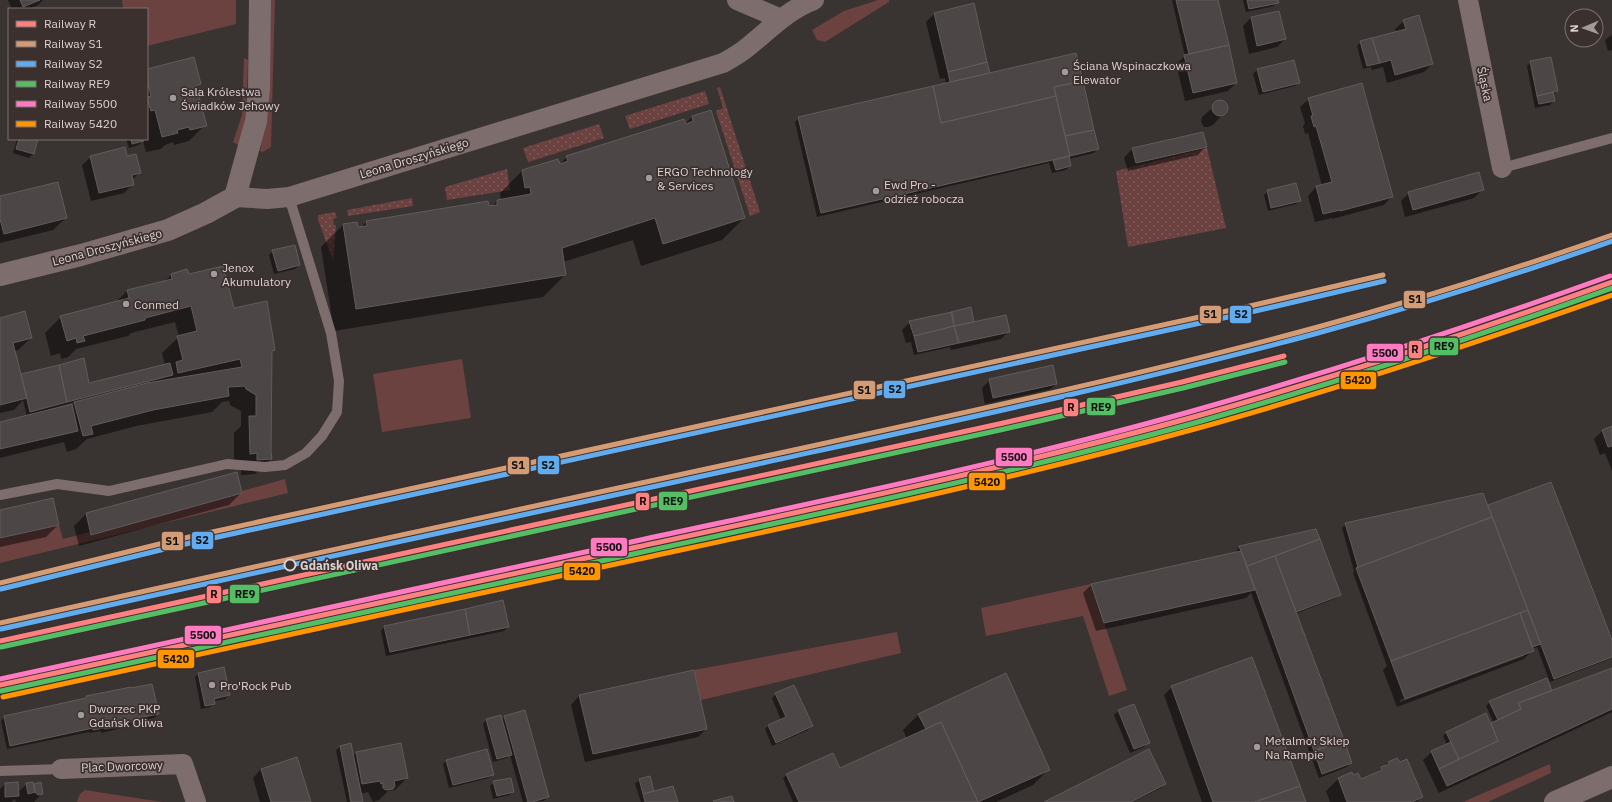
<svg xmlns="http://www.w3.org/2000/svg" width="1612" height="802" viewBox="0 0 1612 802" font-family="'IBM Plex Sans',sans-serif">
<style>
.grass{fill:#6c4240}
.park{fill:url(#park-dots)}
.shadow{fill:#0007;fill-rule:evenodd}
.building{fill:#4c4746;stroke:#615c5b}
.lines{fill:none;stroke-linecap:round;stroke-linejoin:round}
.service{stroke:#7d6d6d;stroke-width:10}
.minor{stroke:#7d6d6d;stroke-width:20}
.tertiary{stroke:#7d6d6d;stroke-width:22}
.primary{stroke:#7e6d6d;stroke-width:22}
.rail-1-casing{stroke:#3c302f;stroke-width:8}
.rail-2-casing{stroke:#3c302f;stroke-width:8}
.rail-3-casing{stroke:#3c302f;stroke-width:8}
.rail-4-casing{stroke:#3c302f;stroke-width:8}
.rail-5-casing{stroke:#3c302f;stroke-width:8}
.rail-6-casing{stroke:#3c302f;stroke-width:8}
.rail-1{stroke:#ff8080;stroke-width:5}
.rail-2{stroke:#d39c74;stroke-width:5}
.rail-3{stroke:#60acee;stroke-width:5}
.rail-4{stroke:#54be64;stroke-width:5}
.rail-5{stroke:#fe7ac1;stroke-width:5}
.rail-6{stroke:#ff9500;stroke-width:5}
.poi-dot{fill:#a29b9a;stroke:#3c302f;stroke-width:1.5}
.stop-dot{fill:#3c302f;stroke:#dbd3d2;stroke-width:2}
.labels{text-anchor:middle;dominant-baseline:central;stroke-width:3.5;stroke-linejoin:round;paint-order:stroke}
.poi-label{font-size:12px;fill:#dbd3d2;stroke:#3c302f;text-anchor:start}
.street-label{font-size:12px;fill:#dbd3d2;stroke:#3c302f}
.stop-label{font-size:12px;font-weight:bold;fill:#dbd3d2;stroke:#3c302f;text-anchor:start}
.line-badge{stroke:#3c302f;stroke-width:1.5}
.pale-badge-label{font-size:11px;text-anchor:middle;font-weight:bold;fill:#111}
</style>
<defs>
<pattern id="park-dots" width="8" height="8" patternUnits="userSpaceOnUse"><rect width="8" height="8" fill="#6c4240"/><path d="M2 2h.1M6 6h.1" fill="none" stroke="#805c5b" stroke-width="1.8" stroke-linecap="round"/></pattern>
</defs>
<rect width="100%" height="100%" fill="#393332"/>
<!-- grass -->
<path class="grass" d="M122,0H236V24L147,46V9H123Z
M270,0H275L271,147L263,152L260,151L264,130Z
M878,0H889V2L825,42L817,40L812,30L844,11Z
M244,58L248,60C247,89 247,117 240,146L233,142L242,115Z
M462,359L471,418L382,432L373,374Z
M285,479L288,493L0,563V538L59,525L63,539L90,532L91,535L242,493V491Z
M1091,584L1127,690L1109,696L1083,616L986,636L981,608Z
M897,632L901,653L701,700L694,670Z
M1550,764L1551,773L1488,802H1463Z
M85,790L162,802H78L77,801L80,794Z"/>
<!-- park -->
<path class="park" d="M720,87L760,212L750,216L716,111L723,108L717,88Z
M705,91L709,104L630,129L625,116Z
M599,124L604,138L528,162L523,148Z
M1207,148L1226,228L1128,247L1116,171Z
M507,169L510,190L447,200L445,187Z
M412,198L413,206L348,216L347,210Z
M335,212L337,218L333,219L334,225H336L333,260L318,220V215Z"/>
<!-- shadow -->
<path class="shadow" d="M8,0H43L38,5L29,9H12Z
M1172,0H1217L1236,83L1228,91L1185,101L1176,64L1185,56Z
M1243,0H1277V2L1274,6L1246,12Z
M1278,12L1285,39L1277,47L1249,54L1243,26L1251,18Z
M935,13L989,74L1076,54L1097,149L1094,153L1068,159L1070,166L1066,170L1052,173L1049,163L817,217L795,122L799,118L946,84L945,78L940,79L926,22Z
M1404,21L1432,64L1424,72L1387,83L1383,67L1372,70L1371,67L1363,69L1357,46L1361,42L1396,32L1395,29Z
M1612,35V50L1608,51L1605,40Z
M1293,61L1299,82L1295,86L1259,95L1253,74L1257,70Z
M1531,62L1557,91L1553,95L1554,101L1550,105L1535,108L1527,66Z
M147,70L200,84L196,88L205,125L189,141L174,145L173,142L165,145L161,149L146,152L143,141L139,145L129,148L126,139H147Z
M1309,99L1392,196L1384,205L1332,219V218L1315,222L1308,196L1316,187L1322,186L1308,133L1305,134L1303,126L1305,123L1300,107Z
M1219,102L1224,103L1227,108L1225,112L1213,125L1208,127H1204L1201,122L1202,117Z
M692,117L744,218L722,240L641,266L633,240L563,262L565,275L543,297L334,331L321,247L343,225L356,223L357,228H360L366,222L491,207L497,201L501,200L500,193L522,171L559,165L567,157L685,124Z
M17,139H37L33,154L29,158L13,153Z
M1206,146L1198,155L1128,171L1124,158L1132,149Z
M91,157L126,158L140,172L132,180L133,184L124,193L91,201L82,165Z
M1482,190L1474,198L1405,217L1401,201L1409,193Z
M1268,191L1299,201L1296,204L1268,211L1264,195Z
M0,197L66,218L53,230L0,243Z
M273,251L299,265L295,269L274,274L269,255Z
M171,275L188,276L233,309L273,350L271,352V459L255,474L241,475V469H234V433L241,426V411L230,405L229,401L222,402L212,412L136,426L87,439L76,449L67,452L64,442L0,458V423L27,417L23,400L14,410L0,413V319L31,338L18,350L14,351L20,375L83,359L89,384L165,365L162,353L179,337L175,322L131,333L128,336L76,349L68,357L61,359L60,353L51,356L45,333L61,317L115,303L127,291L164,282ZM75,402L72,405L48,411L47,410Z
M910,322L973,323L1009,331L1001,339L951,350L950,347L914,355L911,342L906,343L902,330Z
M990,380L1056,384L1048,392L985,406L982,388Z
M1612,427V471L1605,453L1600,455L1594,439L1602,431Z
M236,473L241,493L229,505L79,546L74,526L86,514Z
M1551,483L1612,643V658L1550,682L1537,647L1532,649V651L1524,659L1397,707L1383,670L1387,666L1353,573L1354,571L1342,528L1346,524L1488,507ZM1524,654V656L1400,702V700Z
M0,511L58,525L46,537L0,547Z
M1316,530L1340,595L1336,598L1295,614L1351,763L1347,767L1319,778L1251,593L1246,598L1096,631L1083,593L1091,585L1237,553L1236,551L1240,547Z
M384,627H508L504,631L386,656L381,631Z
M1612,669V712L1439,793L1423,760L1432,752L1447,745L1443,736L1447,732L1494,723L1486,706L1490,702L1551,692Z
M693,671L706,729L698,737L585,762L571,705L579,696Z
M198,674L229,695L225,699L214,701V703L210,707L201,709L195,677Z
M1172,687L1305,802H1202L1164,695Z
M776,694L812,726L808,730L772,746L765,729L769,725L781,720L772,698Z
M86,697L158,714L154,718L137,721L134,724L124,726L122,728L101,733V731L89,733V732L7,749L1,721L5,717L84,700Z
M1133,705L1148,743L1144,747L1130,753L1114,715L1118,711Z
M919,714L1049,769L1033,785L996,802H793L783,778L787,775L839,769L907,739L903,730Z
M504,717L548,797L544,801L523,802L510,755L507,758L493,762L483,724L486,720H502Z
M340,747L353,756L356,753L407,778L395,790L388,791L379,800L373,802L368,792L360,794L362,802H352L351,796H349L350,802H347L336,750Z
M447,760L493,774L489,778L449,788L443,764Z
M1388,762L1421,797L1417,802H1330L1326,791L1338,779L1352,776L1360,781L1375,775Z
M261,769L310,802H260L253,778Z
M649,777L653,792L676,802H641L635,784L639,780Z
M494,782L513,792L509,795L493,799L490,786Z
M40,783L42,793L34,802H16L15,799L11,802H0V789L5,784L17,793L27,784L33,785Z
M1165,784L1161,788L1133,802H1045Z
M731,797L732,802H714Z"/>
<!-- building -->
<path class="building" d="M20,0H40L23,7Z
M1176,0H1218L1229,45L1189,54Z
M1247,0H1278L1279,3L1249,9Z
M974,3L987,62L948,72L934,13Z
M1279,11L1286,39L1257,46L1251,17Z
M1419,15L1433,64L1395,75L1391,60L1380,63L1372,38L1406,29L1403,20Z
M1371,38H1372L1380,63L1367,66L1360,41Z
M1229,45L1237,83L1193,93L1184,55Z
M1076,53L1083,81L1054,87L1056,96L941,123L933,86Z
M194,57L201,84L196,86L207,126L190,130L189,127L177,130L178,133L162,137L155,110L151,111L147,99V97L151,96L147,80V69Z
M1551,57L1558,91L1537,96L1530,61Z
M1294,60L1300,83L1263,92L1257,69Z
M987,62L990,73L950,82L948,72Z
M1083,81L1094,130L1065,136L1054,87Z
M1362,83L1393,197L1340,211V210L1323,214L1316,186L1332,182L1316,126L1314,127L1311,116H1313L1308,98Z
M933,86L941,123L1056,96L1070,156L821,213L798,117Z
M1553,92L1555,101L1539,104L1537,96Z
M1212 108a8 8 0 1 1 16 0a8 8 0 1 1-16 0Z
M711,110L745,218L663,244L655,218L562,248L566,275L356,309L343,224L357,222L358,227L367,226L366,221L488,201L489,206L497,205V200L531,194L530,187L525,188L522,170L558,159L560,164L568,161L566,156L684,119L686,124L693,121L692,116Z
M1094,130L1099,149L1070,156L1065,136Z
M1203,132L1207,147L1136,163L1132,148Z
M19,139H38L34,154L16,149Z
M131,139H143L144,141L132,144Z
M125,147L127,156L136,154L141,173L132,175L134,185L99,193L90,156Z
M1069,156L1071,166L1056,170L1053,160Z
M1479,172L1484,190L1413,210L1408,192Z
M58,182L67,218L4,234L0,219V196Z
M1296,183L1301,201L1271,208L1267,190Z
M295,245L300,265L278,271L272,250Z
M223,266L234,308L267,301L275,350L272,351L271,452L272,459L257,460V453L250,454L249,416H256V395L246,389L245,386L228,387L229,396L153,410L91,426L93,434L83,436L74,402L147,383L242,367L240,359L178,373L176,362L183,360L177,336L197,331L191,306L145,318V320L83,336L85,341L77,343L76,338L67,341L60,316L129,298L127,290L172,279L171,274L187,269L189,274Z
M971,307L974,322L954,326L951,312Z
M25,311L32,338L13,343L27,398L0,405V318Z
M952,312L954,326L914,336L909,321Z
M1006,315L1010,332L959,343L954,326Z
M954,326L959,343L918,352L914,336Z
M84,358L89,383L170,363L173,375L67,402L59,365Z
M59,365L67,402L30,412L21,374Z
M1053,365L1057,384L993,398L989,379Z
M72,404L78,431L0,449V422Z
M1612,426V446L1608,447L1602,430Z
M237,472L242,493L91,535L86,513Z
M1551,482L1612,640V657L1554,679L1488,505Z
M1483,493L1492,517L1358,567L1345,523Z
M53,498L59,525L0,538V510Z
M1492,517L1528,610L1391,661L1356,568Z
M1316,529L1320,539L1247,566L1239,546Z
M1320,539L1341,595L1296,612L1275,556Z
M1241,551L1255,590L1104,623L1091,584Z
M1275,556L1344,740L1314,751L1247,566Z
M503,600L509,627L470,635L465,609Z
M465,609L470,635L390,652L384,626Z
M1528,610L1541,644L1532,647L1520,613Z
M1520,613L1534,651L1405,699L1391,661Z
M1252,657L1300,786L1255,802H1213L1171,686Z
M224,667L230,695L214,699L215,704L205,706L198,673Z
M1612,668V709L1447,786L1439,769L1498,741L1491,723L1521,709L1518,703Z
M694,670L707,729L593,754L579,695Z
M1006,673L1050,770L978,802L941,722L926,729L918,714Z
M1547,678L1552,691L1518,703L1521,709L1498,720L1489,701Z
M152,684L159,714L138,718L139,720L127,723V725L105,729L104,728L93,730V728L10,746L4,716L86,698V696L131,687V688Z
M794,685L813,726L776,743L768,725L786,717L775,693Z
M1134,704L1150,743L1134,749L1118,710Z
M525,710L549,797L532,802H528L504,716Z
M1486,713L1498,741L1459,759L1446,732Z
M501,715L512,755L497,759L486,719Z
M941,722L978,802H799L786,774L833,753L840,768Z
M1344,740L1352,763L1322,774L1314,751Z
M1451,742L1459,759L1439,769L1431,751Z
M351,743L363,802H351L340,746Z
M401,743L408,778L394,781L395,786L393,789L386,790L383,788V783L381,784L380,781L362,784L356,752Z
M487,749L494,775L453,785L446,760Z
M1149,749L1166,784L1131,802H1044Z
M297,757L311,802H271L261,769Z
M1397,758L1400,762L1407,759L1423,797L1412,802H1347L1338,778L1352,772L1353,775L1358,773L1361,779L1382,770L1381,767L1389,764L1388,762Z
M650,776L654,791L643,794L639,779Z
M511,778L514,792L497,796L493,781Z
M18,782L19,796L5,797V783Z
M33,782L35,792L28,794L26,783Z
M41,782L43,794L38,795L35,792L34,784Z
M673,786L678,802H645L643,794Z
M1300,786L1306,802H1255L1280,793Z
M732,796L734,802L713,801Z"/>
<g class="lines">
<!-- service -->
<path class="service" d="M1502,168L1612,138
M0,495L57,484L109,491L227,464L265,467L285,465L306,453L322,436L337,412L339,381L331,333L289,197
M0,771L61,769"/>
<!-- minor -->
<path class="minor" d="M737,0L781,19
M1468,0L1502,168
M235,197L267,199L289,197L723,63C732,58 741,53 749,46C769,30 789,9 814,0
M61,769L183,764L196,802"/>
<!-- tertiary -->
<path class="tertiary" d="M0,275L81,255L168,230L206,213L235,197L256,121L259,88L260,0"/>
<!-- primary -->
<path class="primary" d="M1555,802L1612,777"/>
<!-- rail-1 casing -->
<g class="rail-1-casing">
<path id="rail-1" d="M0,641L999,424L1182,382L1284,356
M0,685C212,639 425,593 637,547C822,507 1008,468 1190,418C1333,378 1473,332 1612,282"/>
</g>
<!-- rail-2 casing -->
<g class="rail-2-casing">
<path id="rail-2" d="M0,583L180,539L1250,306L1383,275
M0,623C252,567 505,512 757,458C945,417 1133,377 1318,327C1417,300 1515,269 1612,235"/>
</g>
<!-- rail-3 casing -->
<g class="rail-3-casing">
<path id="rail-3" d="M1,589L181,545L1251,312L1384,281
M1,629C253,573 506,518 758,464C945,423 1133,383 1318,333C1417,306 1515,275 1612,241"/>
</g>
<!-- rail-4 casing -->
<g class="rail-4-casing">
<path id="rail-4" d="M1,647L1000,430L1183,388L1285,362
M1,691C213,645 426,599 638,553C823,513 1008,474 1191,424C1333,384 1473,338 1612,288"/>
</g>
<!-- rail-5 casing -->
<g class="rail-5-casing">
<path id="rail-5" d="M0,679C212,633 424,587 636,541C821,501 1007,463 1189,412C1331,372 1471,326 1610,276"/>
</g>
<!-- rail-6 casing -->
<g class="rail-6-casing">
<path id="rail-6" d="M3,697C215,650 427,605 639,559C824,519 1009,480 1191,430C1333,391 1473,344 1612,295"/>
</g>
<!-- rail-1 -->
<use href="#rail-1" class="rail-1"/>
<!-- rail-2 -->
<use href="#rail-2" class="rail-2"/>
<!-- rail-3 -->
<use href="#rail-3" class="rail-3"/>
<!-- rail-4 -->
<use href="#rail-4" class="rail-4"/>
<!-- rail-5 -->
<use href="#rail-5" class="rail-5"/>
<!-- rail-6 -->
<use href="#rail-6" class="rail-6"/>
</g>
<!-- markers -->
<g class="poi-dot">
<circle cx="1065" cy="72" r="4"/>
<circle cx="173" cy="98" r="4"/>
<circle cx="649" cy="178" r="4"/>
<circle cx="876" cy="191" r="4"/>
<circle cx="214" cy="274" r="4"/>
<circle cx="126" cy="304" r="4"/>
<circle cx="212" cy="685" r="4"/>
<circle cx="81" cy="715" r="4"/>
<circle cx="1257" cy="747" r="4"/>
</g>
<circle class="stop-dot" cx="290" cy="565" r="5.5"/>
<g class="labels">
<!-- poi labels -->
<g class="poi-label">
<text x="1073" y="65">Ściana Wspinaczkowa<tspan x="1073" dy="14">Elewator</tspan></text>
<text x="181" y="91">Sala Królestwa<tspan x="181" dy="14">Świadków Jehowy</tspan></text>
<text x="657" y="171">ERGO Technology<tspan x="657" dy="14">&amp; Services</tspan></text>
<text x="884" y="184">Ewd Pro -<tspan x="884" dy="14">odzież robocza</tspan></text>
<text x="222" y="267">Jenox<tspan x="222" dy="14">Akumulatory</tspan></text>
<text x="134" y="304">Conmed</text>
<text x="220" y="685">Pro'Rock Pub</text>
<text x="89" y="708">Dworzec PKP<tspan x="89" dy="14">Gdańsk Oliwa</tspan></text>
<text x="1265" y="740">Metalmot Sklep<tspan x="1265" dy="14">Na Rampie</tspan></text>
</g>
<!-- street labels -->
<g class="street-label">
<text transform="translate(1485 84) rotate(78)">Śląska</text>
<text transform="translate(414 158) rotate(-17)">Leona Droszyńskiego</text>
<text transform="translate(107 247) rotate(-15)">Leona Droszyńskiego</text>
<text transform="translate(122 766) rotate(-2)">Plac Dworcowy</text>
</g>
<!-- stop labels -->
<g class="stop-label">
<text x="300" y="565">Gdańsk Oliwa</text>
</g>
</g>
<g class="line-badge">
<rect x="1403" y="290" width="23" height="19" rx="4" fill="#d39c74"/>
<rect x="1229" y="305" width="23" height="19" rx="4" fill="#60acee"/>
<rect x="1199" y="305" width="23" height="19" rx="4" fill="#d39c74"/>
<rect x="1429" y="337" width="30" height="19" rx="4" fill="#54be64"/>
<rect x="1408" y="340" width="15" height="19" rx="4" fill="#ff8080"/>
<rect x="1366" y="343" width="38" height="19" rx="4" fill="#fe7ac1"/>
<rect x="1340" y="371" width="37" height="19" rx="4" fill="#ff9500"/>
<rect x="883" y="380" width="23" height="19" rx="4" fill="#60acee"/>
<rect x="853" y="380" width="23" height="20" rx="4" fill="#d39c74"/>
<rect x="1086" y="397" width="30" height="19" rx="4" fill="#54be64"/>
<rect x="1063" y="398" width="16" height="19" rx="4" fill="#ff8080"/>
<rect x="995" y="447" width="38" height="20" rx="4" fill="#fe7ac1"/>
<rect x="537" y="455" width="23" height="20" rx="4" fill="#60acee"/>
<rect x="507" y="456" width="23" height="19" rx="4" fill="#d39c74"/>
<rect x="968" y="472" width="38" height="19" rx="4" fill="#ff9500"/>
<rect x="658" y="491" width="30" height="20" rx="4" fill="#54be64"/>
<rect x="635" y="492" width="15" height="19" rx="4" fill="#ff8080"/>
<rect x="191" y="531" width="23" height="19" rx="4" fill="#60acee"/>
<rect x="161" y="531" width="23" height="20" rx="4" fill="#d39c74"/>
<rect x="590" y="537" width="38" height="20" rx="4" fill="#fe7ac1"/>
<rect x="563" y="562" width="38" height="19" rx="4" fill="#ff9500"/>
<rect x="229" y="584" width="31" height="20" rx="4" fill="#54be64"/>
<rect x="206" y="585" width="16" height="19" rx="4" fill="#ff8080"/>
<rect x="184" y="625" width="38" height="20" rx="4" fill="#fe7ac1"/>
<rect x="157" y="649" width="38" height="20" rx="4" fill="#ff9500"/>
</g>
<g class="pale-badge-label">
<text x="1415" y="303">S1</text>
<text x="1241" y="318">S2</text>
<text x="1210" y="318">S1</text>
<text x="1444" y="350">RE9</text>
<text x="1415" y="353">R</text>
<text x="1385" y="357">5500</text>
<text x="1358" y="384">5420</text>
<text x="895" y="393">S2</text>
<text x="864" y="394">S1</text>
<text x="1101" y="411">RE9</text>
<text x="1071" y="411">R</text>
<text x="1014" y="461">5500</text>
<text x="548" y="469">S2</text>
<text x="518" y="469">S1</text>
<text x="987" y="486">5420</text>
<text x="673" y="505">RE9</text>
<text x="643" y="505">R</text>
<text x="202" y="544">S2</text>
<text x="172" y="545">S1</text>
<text x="609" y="551">5500</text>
<text x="582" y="575">5420</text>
<text x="245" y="598">RE9</text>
<text x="214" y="598">R</text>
<text x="203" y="639">5500</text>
<text x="176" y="663">5420</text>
</g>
<!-- legend -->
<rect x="8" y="8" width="140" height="132" fill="#3c302f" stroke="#7c7170"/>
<rect x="16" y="21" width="20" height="6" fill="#ff8080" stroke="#7c7170"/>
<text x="44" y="28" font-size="12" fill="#dbd3d2">Railway R</text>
<rect x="16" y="41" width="20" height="6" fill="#d39c74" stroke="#7c7170"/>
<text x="44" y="48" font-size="12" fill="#dbd3d2">Railway S1</text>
<rect x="16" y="61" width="20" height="6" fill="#60acee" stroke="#7c7170"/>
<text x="44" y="68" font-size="12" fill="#dbd3d2">Railway S2</text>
<rect x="16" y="81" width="20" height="6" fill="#54be64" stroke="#7c7170"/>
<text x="44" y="88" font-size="12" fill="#dbd3d2">Railway RE9</text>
<rect x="16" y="101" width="20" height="6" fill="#fe7ac1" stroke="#7c7170"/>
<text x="44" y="108" font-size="12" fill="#dbd3d2">Railway 5500</text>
<rect x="16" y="121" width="20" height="6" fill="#ff9500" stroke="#7c7170"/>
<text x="44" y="128" font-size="12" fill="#dbd3d2">Railway 5420</text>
<!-- north arrow -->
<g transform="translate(1584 28) rotate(268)"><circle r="19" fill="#3c302f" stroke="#7c7170"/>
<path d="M0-3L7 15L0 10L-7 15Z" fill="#a29b9a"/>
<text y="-6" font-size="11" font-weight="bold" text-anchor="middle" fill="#dbd3d2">N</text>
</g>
</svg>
